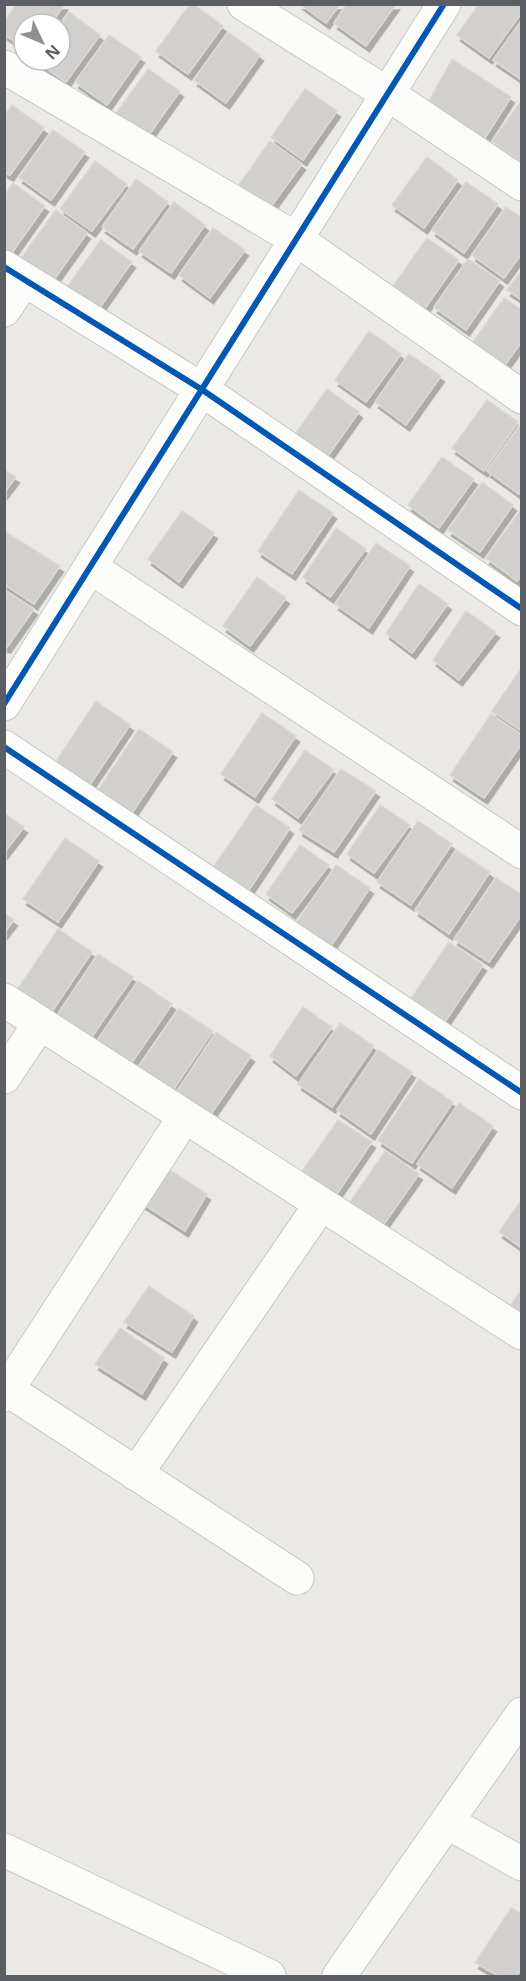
<svg xmlns="http://www.w3.org/2000/svg" width="526" height="1981" viewBox="0 0 526 1981" font-family="'Noto Sans',sans-serif">
<style>
.building{fill:#d1d0ce;stroke:#dad8d4;stroke-width:1.5;filter:url(#shadow)}
.lines{fill:none;stroke-linecap:round;stroke-linejoin:round}
.minor-casing{stroke:#c7c7c7;stroke-width:35}
.minor{stroke:#fcfcfb;stroke-width:33}
.cycleway-casing{stroke:#fff;stroke-width:10}
.cycleway{stroke:#0057b8;stroke-width:6}
</style>
<defs>
<filter id="shadow"><feDropShadow dx="3.5" dy="6" stdDeviation="0" flood-color="#0004"/></filter>
</defs>
<rect width="100%" height="100%" fill="#eae9e5"/>
<!-- building -->
<path class="building" d="M17,4H64V5L51,24H24V48L4,34V21Z
M190,4H193L223,26L188,74L156,51Z
M300,4H340L326,23Z
M347,4H396L366,46L334,23Z
M479,4H516L522,8V12L489,58L457,35Z
M69,12L100,35L66,82L34,60H60V24Z
M522,20V80L493,60Z
M228,32L260,55L226,103L194,80Z
M109,35L141,57L107,105L75,82Z
M452,59L511,97L483,141L428,103Z
M148,69L180,91L146,139L114,116Z
M305,89L337,111L303,160L271,137Z
M522,100V162L492,141Z
M12,105L44,128L10,175L4,172V116Z
M53,130L85,152L51,200L19,177Z
M270,141L302,164L267,212L236,189Z
M427,157L458,180L424,228L392,205Z
M95,161L127,184L92,231L60,209Z
M136,179L168,202L133,249L102,227Z
M466,182L498,204L464,253L432,230Z
M13,183L45,206L11,254L4,249V196Z
M174,202L205,225L171,273L139,251Z
M506,207L522,218V253L504,278L472,255Z
M56,210L87,233L53,281L21,258Z
M213,228L245,250L210,298L179,275Z
M427,238L459,260L425,308L393,286Z
M101,240L132,262L98,310L66,288Z
M468,259L500,281L466,330L434,307Z
M522,270V300L507,290Z
M504,298L522,310V341L502,369L470,346Z
M369,331L401,354L366,402L335,380Z
M409,354L441,376L406,425L375,402Z
M327,389L359,412L325,460L293,437Z
M487,400L518,422L484,471L452,448Z
M521,423L522,490L519,494L487,471Z
M442,457L474,479L439,528L408,505Z
M4,470L16,477L4,493Z
M482,482L513,505L480,552L448,530Z
M299,490L333,513L292,574L258,551Z
M182,511L214,533L179,582L148,559Z
M520,511L522,512V576L517,581L486,558Z
M336,528L366,549L330,597L303,577Z
M4,531L60,566L34,604L4,584Z
M376,543L410,566L369,628L335,604Z
M257,577L286,598L250,646L223,626Z
M419,584L448,604L412,653L386,633Z
M4,590L34,609L7,647L4,646Z
M466,611L496,632L459,680L433,660Z
M522,667V731L492,711Z
M96,701L130,725L89,786L55,763Z
M262,713L296,736L255,797L221,774Z
M491,714L522,735V743L484,798L450,775Z
M139,729L173,752L132,813L98,790Z
M305,750L334,770L298,818L272,799Z
M341,769L376,791L334,852L299,830Z
M256,805L290,828L249,890L214,866Z
M380,805L410,825L374,873L347,854Z
M4,813L24,827L4,853Z
M418,821L452,844L411,905L377,882Z
M65,838L99,861L58,922L23,899Z
M300,845L329,865L292,913L266,894Z
M456,850L490,872L449,934L415,910Z
M336,865L370,888L329,949L294,926Z
M496,878L522,895V914L489,962L454,939Z
M4,913L14,920L4,933Z
M58,929L92,952L51,1013L17,990Z
M449,942L483,965L442,1026L408,1003Z
M98,954L133,977L91,1038L57,1015Z
M138,981L172,1004L130,1065L96,1042Z
M303,1007L332,1027L296,1076L270,1056Z
M179,1009L213,1031L171,1093L137,1069Z
M340,1023L374,1046L332,1107L298,1084Z
M216,1032L251,1056L209,1117L175,1094Z
M378,1050L412,1072L371,1134L337,1110Z
M419,1079L453,1102L412,1163L378,1140Z
M459,1103L493,1126L452,1188L417,1164Z
M338,1120L372,1142L330,1204L296,1180Z
M385,1151L419,1174L377,1234L343,1212Z
M162,1165L207,1194L185,1231L137,1200Z
M522,1199V1248L499,1232Z
M149,1286L194,1316L172,1352L124,1322Z
M522,1289V1325L505,1314Z
M120,1328L164,1358L142,1394L95,1364Z
M511,1908L522,1914V1968L516,1976H499L475,1963Z"/>
<g class="lines">
<!-- minor casing -->
<g class="minor-casing">
<path id="minor" d="M244,4L388,94L522,184
M4,67L296,239L522,397
M4,267L201,389L522,609
M4,310L24,280
M90,567L522,852
M4,704L444,4
M4,747L522,1093
M4,1000L522,1333
M4,1077L40,1023
M8,1390L297,1578
M4,1395L185,1116
M136,1474L321,1204
M447,1822L522,1864
M4,1850L269,1976
M339,1976L522,1714"/>
</g>
<!-- minor -->
<use href="#minor" class="minor"/>
<!-- cycleway casing -->
<g class="cycleway-casing">
<path id="cycleway" d="M4,267L201,389L522,609
M4,704L444,4
M4,747L522,1093"/>
</g>
<!-- cycleway -->
<use href="#cycleway" class="cycleway"/>
</g>
<!-- border -->
<rect width="526" height="1981" fill="none" stroke="#5b5e62" stroke-width="12"/>
<!-- north arrow -->
<g transform="translate(42 42) rotate(134)"><circle r="28" fill="#ffffff" stroke="#bdbfc0" stroke-width="1.5"/>
<path d="M0-4.5L10 22L0 15L-10 22Z" fill="#8d8f90"/>
<text y="-9" font-size="16" font-weight="bold" text-anchor="middle" fill="#5b5e62">N</text>
</g>
</svg>
